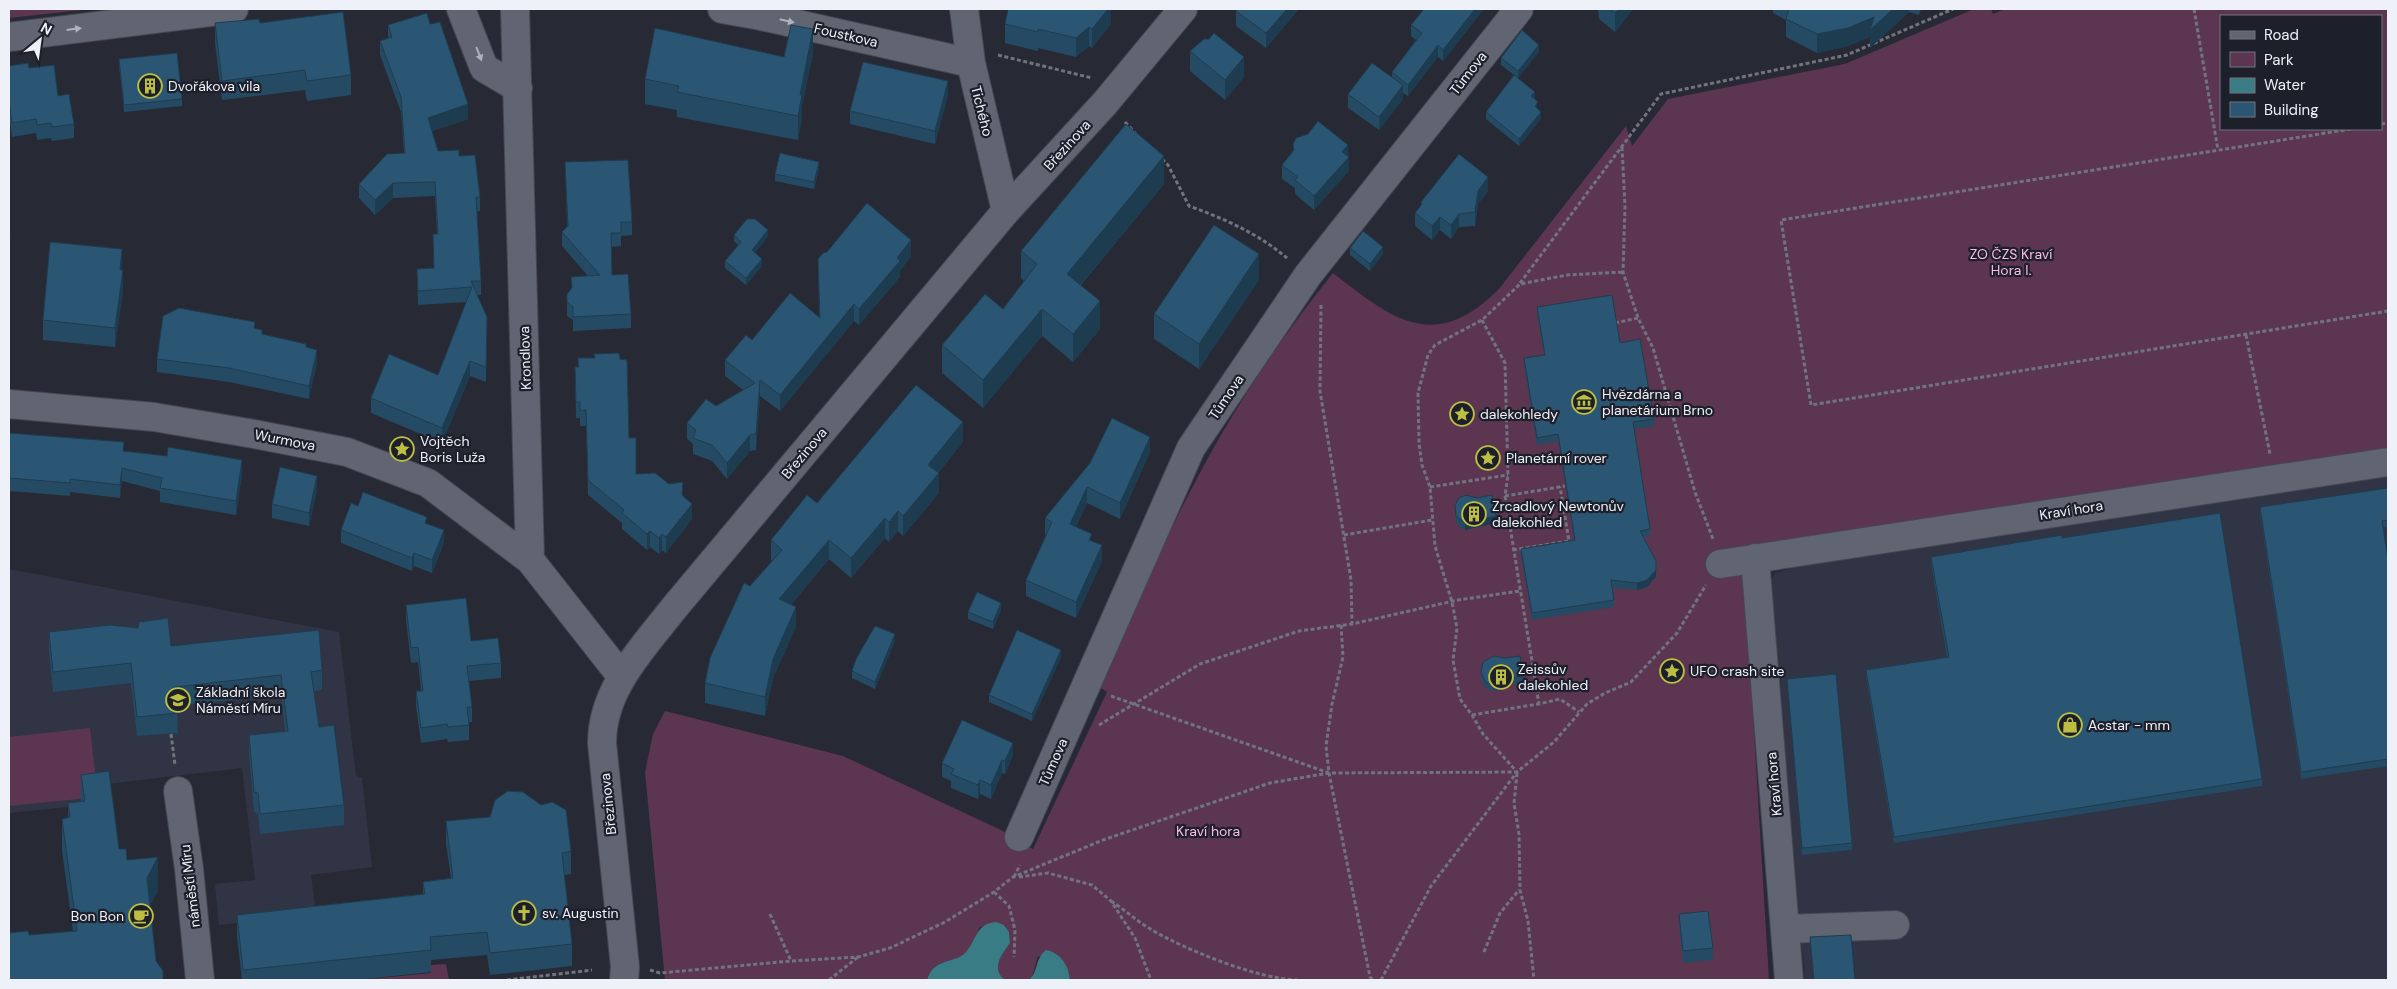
<svg xmlns="http://www.w3.org/2000/svg" width="2397" height="989" viewBox="0 0 2397 989" font-family="'DM Sans',sans-serif">
<style>
.built{fill:#303444}
.green{fill:#5c3651;fill-rule:evenodd}
.water{fill:#3a7c85}
.lines{fill:none;stroke-linecap:round;stroke-linejoin:round}
.minor-casing{stroke:#464851;stroke-width:30}
.path{stroke:#71747d;stroke-width:3;stroke-dasharray:4 2.5;stroke-linecap:butt}
.minor{stroke:#616571;stroke-width:28}
.wall{fill:#254a63}
.shaded-wall{fill:#1e3c50}
.building{fill:#2b5673;stroke:#1e3c50}
.oneway{fill:#afb2bc}
.labels{text-anchor:middle;dominant-baseline:central;stroke-width:4.5;stroke-linejoin:round;paint-order:stroke}
.street-label{font-size:14px;fill:#eff1f9;stroke:#1d202a}
.poi-label{font-size:14px;fill:#eff1f9;stroke:#1d202a;text-anchor:start}
.park-label{font-size:14px;fill:#febae9;stroke:#1d202a}
</style>
<rect width="100%" height="100%" fill="#272a34"/>
<!-- built -->
<path class="built" d="M2388,474V980H1805L1770,610V584L1775,573L1810,563Z
M9,569L339,632L356,776L362,778L372,867L311,875L316,914L219,925L215,884L255,880L242,768L107,784L109,803L9,813Z"/>
<!-- green -->
<path class="green" d="M9,9H91L9,18Z
M1974,9H1991L1993,14L2005,9H2388V454L1743,551L1769,980H1070L1069,972L1038,956L1032,977L1029,980C1022,980 1011,982 1005,980C987,973 1004,951 1010,943L1009,932L1004,925L980,927C976,935 972,945 967,952C955,965 934,956 927,980H665L645,772L653,734L665,711L843,756L1003,831L1033,849L1107,692L1101,688C1131,621 1158,552 1192,488C1231,412 1279,340 1333,273C1392,319 1434,354 1499,289L1626,126L1632,146L1668,99L1845,64ZM2221,16H2381V129H2221Z
M90,728L98,797L9,806V737Z
M446,964L449,980H360L431,973V965Z"/>
<!-- water -->
<path class="water" d="M996,922L1004,925L1009,932L1010,943C1002,954 990,969 1005,980H927C934,956 956,965 967,951C977,938 976,924 996,922Z
M1046,950C1061,953 1069,966 1070,980H1029C1039,971 1034,960 1046,950Z"/>
<g class="lines">
<!-- minor casing -->
<g class="minor-casing">
<path id="minor" d="M461,9L484,68L518,88
M515,9L530,560
M722,9L761,16L971,63
M964,9L971,63L1006,211
M9,37L234,9
M9,404L154,417L254,434L347,452L428,483L530,560L622,677
M1755,558L1789,980
M1720,564L2388,462
M178,791L189,869L200,980
M1019,837L1191,448L1308,275L1519,9
M1785,929L1895,925
M624,980L625,967L602,743C602,689 642,649 674,608L1006,211L1105,103L1183,9"/>
</g>
<!-- path -->
<path class="path" d="M2194,9L2218,150
M998,55L1092,78
M1125,122L1136,134
M2381,124L2388,123
M2351,129L1781,220L1811,405L2388,311
M1622,147L1625,206L1623,272L1638,318L1653,348L1695,492L1713,539
M1162,159L1168,165L1189,206C1225,219 1257,233 1287,258
M1520,283L1661,94L1847,55L1953,9
M1321,305L1320,391L1351,580L1352,624
M1482,320L1505,363L1508,475L1505,496L1539,704L1560,699L1579,712
M1615,323L1638,318
M2246,335L2270,454
M1430,487L1508,475
M1505,496L1565,486
M1344,535L1432,520
M1513,550L1569,541L1560,487
M1341,625L1343,657L1332,704L1326,746L1329,773L1370,977L1373,980
M1111,696L1329,773
M1472,715L1538,704
M1099,725L1200,664L1299,631L1352,624L1458,600L1520,591
M171,734L175,765
M1517,773L1514,803L1519,834L1520,890L1528,921L1534,980
M1014,877L1020,865
M1019,877L1048,873L1092,885L1111,901L1135,938L1151,980
M994,892L1009,906L1015,930L1014,957
M1111,901C1125,910 1138,922 1152,930C1186,950 1258,979 1297,980
M770,914L791,961
M1484,952L1500,913L1519,890
M650,970L660,973L791,961L858,957L890,948L945,922L994,892L1013,877L1103,840L1270,783L1329,773L1517,772L1554,742L1587,704L1605,693L1631,682L1677,633L1706,585
M507,980L592,970
M829,980L858,957
M1381,980L1431,886L1517,772L1483,734L1472,715L1460,699L1453,660L1457,628L1452,602L1435,546L1430,487L1422,465L1419,443L1418,393L1428,355L1435,345L1482,320L1520,284L1567,275L1623,272"/>
<!-- minor -->
<use href="#minor" class="minor"/>
</g>
<!-- wall -->
<path class="wall" d="M886,9H914L886,10Z
M1111,9V24L1092,48L1089,46L1076,57L1038,48V51L1005,43V24Z
M1238,9H1299L1266,48L1236,26V11Z
M1484,9L1443,61L1438,57L1408,96L1403,93V99L1379,130L1348,108V94L1392,77V72L1416,40L1411,36V25Z
M1598,9H1633L1615,32L1599,19Z
M1770,9H1921L1919,15L1909,12L1870,48V37L1848,46L1817,53L1786,37V20L1773,13V10Z
M215,23H260L351,75V95L307,101L305,90L222,100L215,43Z
M430,24L468,119L432,131L438,151L459,156L480,197V211H477L481,281V295H477L487,317L486,382L470,376L442,443L371,413V398L438,375L466,302L418,305L417,269L434,268L433,234H437L435,196L393,198L375,215L359,198V184L404,153L401,112L380,55V41L388,38V25Z
M1190,51L1244,77L1225,100L1190,71Z
M1539,52L1518,78L1501,65V58Z
M813,54L802,105V119L798,140L677,117V110L645,104V79L784,57Z
M119,59L182,99V106L124,112L119,66Z
M9,66L29,68L58,96L74,124V138L52,141L51,138L37,140L36,133L12,137L9,113Z
M948,95L935,144L850,124V111Z
M1534,99L1541,119L1519,146L1486,119V112Z
M1293,144L1348,156L1349,171L1314,210L1295,194V188L1282,179V165L1293,151Z
M565,162L632,222V235L621,236V246L611,247L612,275L631,314V328L573,331V320L567,316V294L588,276L562,246V232L567,226Z
M819,168L814,189L775,181V174Z
M1164,184L1081,285L1100,329L1073,362L1042,336L983,408L942,373V345L1003,309L1024,281L1021,278V251Z
M1488,191L1478,204L1475,226L1459,227L1451,239L1440,230L1432,240L1415,226V213L1421,206V202Z
M734,235L768,236L755,253L762,266L746,285L725,268V261L738,245L734,241Z
M1350,248L1383,254L1370,271L1350,255Z
M911,256L900,271V277L859,325L854,321L780,411L760,396L756,450L750,451L727,479L712,461L693,454V444L687,439V423L743,390L725,376V360L752,340L819,318L818,259Z
M122,270L123,290L115,347L43,340V320Z
M1259,280L1199,369L1154,339V314Z
M1537,307L1620,343L1654,419V426L1634,429L1650,529V536L1644,537L1656,568V577L1647,587L1637,590L1612,588L1614,600V607L1532,620L1521,556V549L1574,540L1558,441L1537,445L1524,365V358L1544,355L1537,314Z
M255,329L262,334L306,347L317,363L309,399L229,382L157,372V359Z
M578,358L620,359L629,438L636,474L683,495L692,519L666,553L662,550L659,554L650,547L647,550L622,529V523L588,495L586,426H580V418H576L575,367H578Z
M9,433L124,451L242,474L236,515L160,502V491L122,481L120,498L70,492V496L9,491Z
M963,442L938,473L939,493L903,536L898,531L889,542L885,538L851,578L829,559L791,605L796,627L773,678L765,716L705,703V683L750,586L772,561L771,560V540L817,503Z
M1150,452L1120,519L1087,503L1076,527L1092,541L1102,561L1076,618L1026,596V580L1046,535L1045,534V518L1090,463Z
M2388,488V527H2383L2388,559V766L2301,779L2260,514V507Z
M317,490L309,526L272,518V504Z
M1455,505L1496,523L1465,530L1456,523Z
M427,524L444,543L432,573L414,566L412,571L341,543V530Z
M2062,538L2262,779V786L1894,843L1866,677V670L1947,657L1931,564V557Z
M406,605L471,641L501,663V678L469,681L472,707V722H469V740L448,742L447,739L421,743L416,706V691H421L418,662L411,663L406,620Z
M1001,610L993,629L968,619V612Z
M49,632L171,646L322,670V690L314,691L319,727L344,805V825L260,834L258,813L254,812L249,755V735L285,731L281,695L177,706L178,733L137,736L131,683L53,692L49,651Z
M895,641L875,689L852,678V671Z
M1061,657L1032,721L989,702V695Z
M1481,672L1523,676V683L1508,685L1500,691L1488,690L1484,686L1481,679Z
M1787,679L1852,843V850L1802,855Z
M1013,756L1005,774L1002,773L991,799L980,794L978,799L951,788V781L942,777V763Z
M81,775L119,849L127,860L158,890L150,905L156,961L163,980L29,935L73,931L62,851V819L68,818V803L81,802Z
M446,821L571,851V874L564,875L572,944V966L490,975L487,955L431,960V972L358,980H242L237,937V915L423,894V882L451,878L446,844Z
M1679,914L1713,948V960L1683,963L1679,926Z
M1810,937L1855,980H1814Z"/>
<!-- shaded-wall -->
<path class="shaded-wall" d="M1108,9H1111V24L1092,48V29Z
M1287,9H1299L1266,48V33Z
M1475,9H1484L1443,61V50Z
M1619,9H1633L1615,32V13Z
M1893,9H1909V12L1870,48V37L1848,46L1817,53V34Z
M1089,27V46L1076,57V38Z
M813,29V54L802,105V119L798,140V116L800,95Z
M1438,45V57L1408,96V85Z
M1539,45V52L1518,78V71Z
M1244,57V77L1225,100V80Z
M948,81V95L935,144V131Z
M1403,85V99L1379,130V117Z
M1535,92V99L1531,96Z
M468,104V119L428,132V118Z
M1541,112V119L1519,146V139Z
M1348,145L1349,171L1314,210V196L1342,152Z
M1164,156V184L1067,301V274Z
M819,162V168L814,189V182Z
M1488,177V191L1478,204L1475,226V212L1478,191Z
M393,183V198L375,215V200Z
M1459,214V227L1451,239V225Z
M1440,217V230L1432,240V226Z
M768,230V236L752,256V250Z
M10,232V251L9,263V244Z
M911,240V256L900,271V277L859,325V309L897,258Z
M1383,247V254L1370,271V264Z
M122,249V269L121,286L123,270V290L115,347V328Z
M1259,254V280L1199,369V344Z
M762,259V266L746,285V278Z
M1100,301V329L1073,362V334Z
M854,304V321L780,411V395Z
M1042,309V336L983,408V380Z
M317,350V363L309,399V386Z
M470,361V376L442,443V428Z
M760,380V396L756,450V434Z
M963,422V442L928,485V465Z
M750,435V451L727,479V463Z
M1150,437V452L1120,519V503Z
M242,460V474L236,515V501Z
M122,468V481L120,498V485Z
M939,473V493L903,536V516Z
M317,476V490L309,526V513Z
M1087,487V503L1070,540V524Z
M692,504V519L666,553V537Z
M898,511V531L889,542V522Z
M1496,516V523L1465,530V523Z
M885,518V538L851,578V558Z
M444,530V543L432,573V560Z
M650,531V547L647,550V534Z
M662,534V550L659,554V538Z
M829,540V559L779,619V599Z
M1102,545V561L1076,618V602Z
M414,553V566L412,571V558Z
M1656,561V577L1647,587L1637,590V583Z
M1001,603V610L993,629V622Z
M796,607V627L773,678L765,716V697L773,659Z
M895,634V641L875,689V682Z
M1061,650V657L1032,721V714Z
M1508,678V685L1500,691V684Z
M1013,743V756L1005,774V761Z
M1002,760V773L991,799V785Z
M980,780V794L978,799V785Z
M158,857V890L147,910V878Z"/>
<!-- building -->
<path class="building" d="M1008,9H1108L1092,29L1089,27L1076,38L1038,29V32L1005,24Z
M1238,9H1287L1266,33L1236,11Z
M1424,9H1475L1443,50L1438,45L1408,85L1392,72L1422,33L1411,25Z
M1609,9H1619L1615,13Z
M1789,9H1893L1870,30L1874,17L1848,28L1817,34L1786,19Z
M343,12L351,75L307,81L305,70L222,81L215,23L259,19L260,23Z
M427,13L430,24L440,22L468,104L428,118L438,151L459,150V156L475,155L480,197H476L481,281H471L487,317L486,367L470,361L442,428L371,398L389,354L438,375L472,287L418,291L417,269L434,268L433,234H438L435,182L393,183L375,200L359,184L387,154L405,153L401,97L380,41L392,37L388,25Z
M791,25L813,29L800,95H802L798,116L677,92L679,86L645,79L655,28L784,57Z
M1522,30L1539,45L1518,71L1501,58Z
M1214,33L1244,57L1225,80L1190,51L1204,39H1209Z
M177,53L182,99L124,105L119,59Z
M863,62L948,81L935,131L850,111Z
M28,63L29,68L54,65L58,96L69,94L74,124L52,127L51,123L37,125L36,119L12,123L9,99V66Z
M1372,63L1403,85L1379,117L1348,94Z
M1514,75L1535,92L1531,96L1538,102L1535,106L1541,112L1519,139L1486,112Z
M1318,121L1348,145L1342,152L1349,157L1314,196L1295,180L1298,177L1282,165L1294,150L1293,144L1296,138L1308,134Z
M1126,124L1164,156L1067,274L1100,301L1073,334L1042,309L983,380L942,345L985,294L1003,309L1037,264L1021,251Z
M780,153L819,162L814,182L775,174Z
M1459,154L1488,177L1478,191L1475,212L1459,214L1451,225L1440,217L1432,226L1415,213L1422,204L1421,202Z
M628,160L632,222H621V233H611L612,275L628,274L631,314L573,317V307L567,302V294L572,288L571,277L600,275L562,232L568,226L565,162Z
M867,203L911,240L897,258L900,261L859,309L854,304L780,395L760,380L756,434L750,435L727,463L712,445L693,438L696,430L687,423L706,399L716,406L755,383L725,360L746,335L752,340L790,293L820,318L818,259L823,253L827,252Z
M747,219H755L768,230L752,250L762,259L746,278L725,261L741,242L734,235Z
M1214,225L1259,254L1199,344L1154,314Z
M9,231L10,232L9,244Z
M1363,231L1383,247L1370,264L1350,248Z
M50,242L122,249L120,270H123L115,328L43,320Z
M1612,295L1620,343L1640,339L1654,419L1633,422L1650,529L1640,531L1656,561V570L1647,580L1637,583L1611,580L1614,600L1532,613L1521,549L1575,540L1558,434L1537,438L1524,358L1545,355L1537,307Z
M179,308L255,322L254,328L262,330V334L306,344V347L317,350L309,386L229,368L157,359L163,316Z
M619,353L620,359L627,360L629,438H636V474L655,473L669,484L683,482L682,495L692,504L666,537L662,534L659,538L650,531L647,534L622,513L624,510L588,480L586,410L580,411V402H576L575,367H579L578,358H595L594,354Z
M916,385L963,422L928,465L939,473L903,516L898,511L889,522L885,518L851,558L829,540L779,599L796,607L773,659L765,697L705,683L710,658L744,583L750,586L782,550L771,540L807,495L817,503Z
M1112,418L1150,437L1120,503L1087,487L1070,524L1092,534L1089,540L1102,545L1076,602L1026,580L1052,522L1045,518L1090,463Z
M9,433L124,442L123,451L167,456L168,447L242,460L236,501L160,488L162,478L122,468L120,485L70,479V483L9,478Z
M280,467L317,476L309,513L272,504Z
M2388,488V520L2382,521L2388,559V759L2301,772L2260,507Z
M363,492L427,517L425,523L444,530L432,560L414,553L412,558L341,530L351,503L358,506Z
M1466,495L1477,498L1492,495L1496,516L1465,523L1456,516L1455,505L1459,498Z
M2220,513L2262,779L1894,837L1866,670L1949,657L1931,557L2062,535V538Z
M977,592L1001,603L993,622L968,612Z
M466,598L471,641L498,638L501,663L467,666L472,707H467L469,725L448,727L447,724L421,728L416,691H423L418,647L411,648L406,605Z
M168,618L171,646L319,630L322,670L311,672L319,727L334,725L344,805L260,814L258,793L254,792L249,735L288,731L281,675L175,687L178,713L137,717L131,663L53,672L49,632L110,625L138,628L139,622Z
M875,626L895,634L875,682L852,671L856,659Z
M1017,630L1061,650L1032,714L989,695Z
M1494,656L1505,658L1520,656L1523,676L1508,678L1500,684H1488L1484,679L1481,672L1483,662Z
M1836,674L1852,843L1802,848L1787,679Z
M962,720L1013,743L1005,761L1002,760L991,785L980,780L978,785L951,774L954,769L942,763Z
M109,771L119,849H126L127,860L158,857L147,878L156,961L163,971V978L162,980H9V933L28,931L29,935L77,931L62,819L70,817L68,803L85,801L81,775Z
M508,791L523,792L541,805L552,802L566,810L571,851L562,853L572,944L490,953L487,932L430,937L431,950L243,970L237,915L425,894L423,882L453,878L446,821L490,817L495,800Z
M1708,911L1713,948L1683,951L1679,914Z
M1851,935L1855,980H1814L1810,937Z"/>
<!-- one-way arrows -->
<defs><path id="oneway-solid" d="M-6-.8H1V-3.2L6.5 0L1 3.2V.8H-6Z" transform="scale(1.25)"/></defs>
<g class="oneway">
<use href="#oneway-solid" transform="translate(787 21) rotate(13)"/>
<use href="#oneway-solid" transform="translate(74 29) rotate(-7)"/>
<use href="#oneway-solid" transform="translate(479 54) rotate(69)"/>
</g>
<!-- icons -->
<defs>
<g id="building-ring" transform="scale(1.25)"><circle r="9.5" fill="#1d202a" stroke="#bdbf43" stroke-width="1.5"/><path d="M-4-6H4V6H1V3H-1V6H-4ZM-2.5-4.3h1.7v1.8h-1.7ZM.8-4.3h1.7v1.8H.8ZM-2.5-1h1.7V.8h-1.7ZM.8-1h1.7V.8H.8Z" fill="#bdbf43"/></g>
<g id="museum-ring" transform="scale(1.25)"><circle r="9.5" fill="#1d202a" stroke="#bdbf43" stroke-width="1.5"/><path d="M0-6L6-3V-2H-6V-3ZM-5-1h2V3h-2ZM-1-1h2V3h-2ZM3-1h2V3H3ZM-6 4H6V6H-6Z" fill="#bdbf43"/></g>
<g id="sight-ring" transform="scale(1.25)"><circle r="9.5" fill="#1d202a" stroke="#bdbf43" stroke-width="1.5"/><path d="M0-6L1.8-2.2L6-1.7L2.9 1.2L3.7 5.4L0 3.3L-3.7 5.4L-2.9 1.2L-6-1.7L-1.8-2.2Z" fill="#bdbf43"/></g>
<g id="school-ring" transform="scale(1.25)"><circle r="9.5" fill="#1d202a" stroke="#bdbf43" stroke-width="1.5"/><path d="M0-5L7-2L0 1L-7-2ZM-4 1L0 2.5L4 1V4Q0 6-4 4Z" fill="#bdbf43"/></g>
<g id="shop-ring" transform="scale(1.25)"><circle r="9.5" fill="#1d202a" stroke="#bdbf43" stroke-width="1.5"/><path d="M-5-2.5h2.3a2.7 3.5 0 0 1 5.4 0H5L5.5 6h-11ZM-1.5-2.5h3a1.5 2.3 0 0 0-3 0Z" fill="#bdbf43"/></g>
<g id="church-ring" transform="scale(1.25)"><circle r="9.5" fill="#1d202a" stroke="#bdbf43" stroke-width="1.5"/><path d="M-1.2-6h2.4v3.5h3.3v2.4h-3.3V6h-2.4V-.1h-3.3v-2.4h3.3Z" fill="#bdbf43"/></g>
<g id="cafe-ring" transform="scale(1.25)"><circle r="9.5" fill="#1d202a" stroke="#bdbf43" stroke-width="1.5"/><path d="M-5.5-4.5H6V0H3Q3 3.5 0 3.5H-2.5Q-5.5 3.5-5.5 0ZM3-3.2v2h1.7v-2ZM-6 4.5H4V6H-6Z" fill="#bdbf43"/></g>
</defs>
<g fill-rule="evenodd">
<use href="#building-ring" x="150" y="86"/>
<use href="#museum-ring" x="1584" y="402"/>
<use href="#sight-ring" x="1462" y="414"/>
<use href="#sight-ring" x="402" y="449"/>
<use href="#sight-ring" x="1488" y="458"/>
<use href="#building-ring" x="1474" y="514"/>
<use href="#sight-ring" x="1672" y="671"/>
<use href="#building-ring" x="1501" y="677"/>
<use href="#school-ring" x="178" y="700"/>
<use href="#shop-ring" x="2070" y="725"/>
<use href="#church-ring" x="524" y="913"/>
<use href="#cafe-ring" x="141" y="916"/>
</g>
<g class="labels">
<!-- street labels -->
<g class="street-label">
<text transform="translate(846 35) rotate(13)">Foustkova</text>
<text transform="translate(1468 73) rotate(-52)">Tůmova</text>
<text transform="translate(982 111) rotate(76)">Tichého</text>
<text transform="translate(1067 145) rotate(-48)">Březinova</text>
<text transform="translate(525 358) rotate(-92)">Krondlova</text>
<text transform="translate(1226 397) rotate(-56)">Tůmova</text>
<text transform="translate(285 440) rotate(11)">Wurmova</text>
<text transform="translate(804 453) rotate(-50)">Březinova</text>
<text transform="translate(2071 510) rotate(-9)">Kraví hora</text>
<text transform="translate(1053 762) rotate(-66)">Tůmova</text>
<text transform="translate(1774 784) rotate(-95)">Kraví hora</text>
<text transform="translate(608 804) rotate(-96)">Březinova</text>
<text transform="translate(190 886) rotate(-97)">náměstí Míru</text>
</g>
<!-- poi labels -->
<g class="poi-label">
<text x="168" y="86">Dvořákova vila</text>
<text x="1602" y="394">Hvězdárna a<tspan x="1602" dy="16">planetárium Brno</tspan></text>
<text x="1480" y="414">dalekohledy</text>
<text x="420" y="441">Vojtěch<tspan x="420" dy="16">Boris Luža</tspan></text>
<text x="1506" y="458">Planetární rover</text>
<text x="1492" y="506">Zrcadlový Newtonův<tspan x="1492" dy="16">dalekohled</tspan></text>
<text x="1518" y="669">Zeissův<tspan x="1518" dy="16">dalekohled</tspan></text>
<text x="1690" y="671">UFO crash site</text>
<text x="196" y="692">Základní škola<tspan x="196" dy="16">Náměstí Míru</tspan></text>
<text x="2088" y="725">Acstar - mm</text>
<text x="542" y="913">sv. Augustin</text>
<text x="124" y="916" text-anchor="end">Bon Bon</text>
</g>
<!-- park labels -->
<g class="park-label">
<text x="2011" y="254">ZO ČZS Kraví<tspan x="2011" dy="16">Hora I.</tspan></text>
<text x="1208" y="831">Kraví hora</text>
</g>
</g>
<!-- border -->
<rect width="2397" height="989" fill="none" stroke="#eff1f9" stroke-width="20"/>
<!-- legend -->
<rect x="2220" y="15" width="162" height="115" fill="#1d202a" stroke="#71747d"/>
<rect x="2230" y="31" width="25" height="8" fill="#616571" stroke="#71747d"/>
<text x="2264" y="40" font-size="15" fill="#eff1f9">Road</text>
<rect x="2230" y="52" width="25" height="15" fill="#5c3651" stroke="#71747d"/>
<text x="2264" y="65" font-size="15" fill="#eff1f9">Park</text>
<rect x="2230" y="78" width="25" height="15" fill="#3a7c85" stroke="#71747d"/>
<text x="2264" y="90" font-size="15" fill="#eff1f9">Water</text>
<rect x="2230" y="102" width="25" height="15" fill="#2b5673" stroke="#71747d"/>
<text x="2264" y="115" font-size="15" fill="#eff1f9">Building</text>
<!-- north arrow -->
<g transform="translate(40 40) rotate(29)" stroke="#1d202a" stroke-width="4" paint-order="stroke">
<path d="M0-4L9 19L0 12L-9 19Z" fill="#eff1f9"/>
<text y="-8" font-size="14" font-weight="bold" text-anchor="middle" fill="#eff1f9">N</text>
</g>
</svg>
